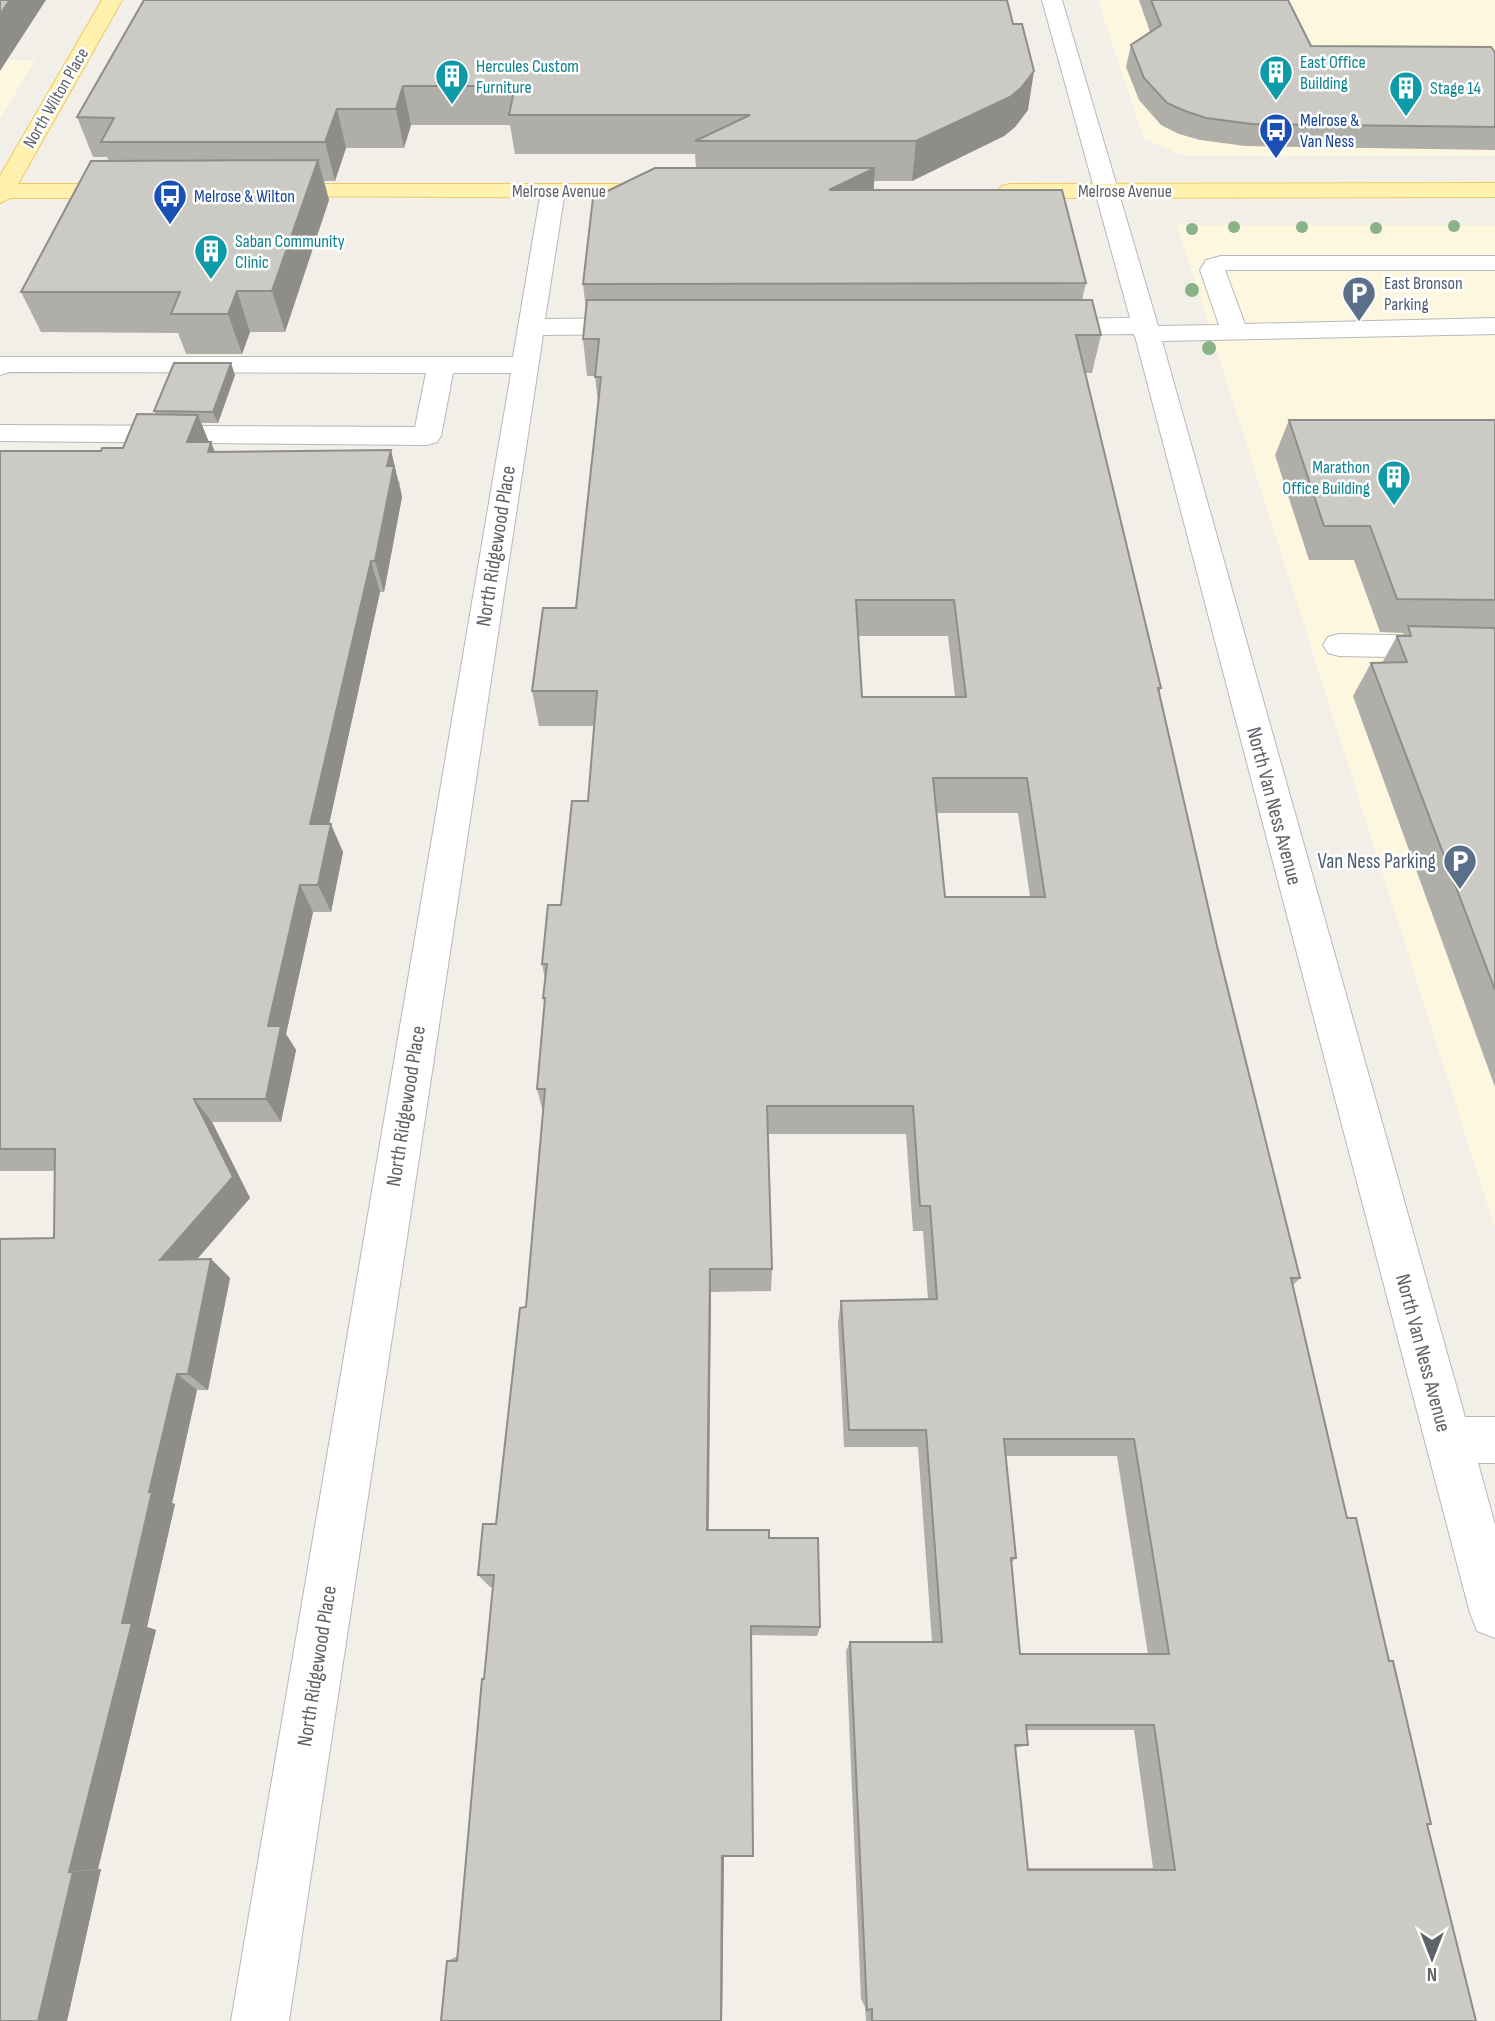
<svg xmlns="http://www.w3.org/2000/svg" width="1495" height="2021" viewBox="0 0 1495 2021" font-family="'Sofia Sans Condensed',sans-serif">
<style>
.commercial{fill:#fef7e0}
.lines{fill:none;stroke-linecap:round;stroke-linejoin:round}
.minor-casing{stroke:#b5b8bc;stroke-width:2}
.major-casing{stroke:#f2c960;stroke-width:2}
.minor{fill:#fff;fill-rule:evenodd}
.major{fill:#fff2af;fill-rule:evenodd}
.tree{fill:#89b387}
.wall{fill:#afaea9;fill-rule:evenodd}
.shaded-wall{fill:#8f8d8a}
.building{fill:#cccac5;stroke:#8f8d8a;stroke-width:2;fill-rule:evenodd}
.labels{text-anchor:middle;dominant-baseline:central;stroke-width:5;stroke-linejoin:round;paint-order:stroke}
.far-culture-label{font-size:18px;fill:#0d838f;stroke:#fff;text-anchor:start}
.far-street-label{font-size:18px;fill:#5f6368;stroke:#fff}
.far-transit-label{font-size:18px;fill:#164399;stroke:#fff;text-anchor:start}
.far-service-label{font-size:18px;fill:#4e5e75;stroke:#fff;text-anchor:start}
.street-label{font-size:21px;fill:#5f6368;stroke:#fff}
.service-label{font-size:21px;fill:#4e5e75;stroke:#fff;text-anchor:end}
</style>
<rect width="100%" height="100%" fill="#f1efe8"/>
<!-- commercial -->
<path class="commercial" d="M1098,0H1495V156H1185L1144,139Z
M0,60H35L0,119Z
M1177,225H1495V1228Z"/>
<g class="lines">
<!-- minor casing -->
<g class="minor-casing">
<path id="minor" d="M1042,0H1062L1158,326L1219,325L1200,270L1206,260L1221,256H1495V270H1225L1245,324L1495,318V334L1162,341L1465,1417H1495V1463H1478L1495,1525V1638L1477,1631L1470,1613L1135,336L1133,334L1048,335L1039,332L1035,327L1039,322L1048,319L1130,318Z
M553,184L561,186L565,191L545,319L638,318L647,321L651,326L647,331L638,334L543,335L289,2021H231L511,373H453L441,436L437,442L427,445L0,441V425L415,427L426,373L10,372L0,375V357H513L541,191L545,186Z
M1339,634L1495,637V659L1339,656L1328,653L1323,645L1328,637Z"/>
</g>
<!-- major casing -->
<g class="major-casing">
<path id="major" d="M102,0H122L18,184H127L135,186L139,191L135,196L127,198H10L0,203V176Z
M1495,183V197L1010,198L1002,196L998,191L1002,186L1010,184Z
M275,184H659L667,186L671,191L667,196L659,198L267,196L263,191L267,186Z"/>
</g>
<!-- minor -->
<use href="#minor" class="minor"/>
<!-- major -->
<use href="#major" class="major"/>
</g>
<!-- trees -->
<g class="tree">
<circle cx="1454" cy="226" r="6"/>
<circle cx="1234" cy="227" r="6"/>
<circle cx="1302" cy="227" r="6"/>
<circle cx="1376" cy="228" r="6"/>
<circle cx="1192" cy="229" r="6"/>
<circle cx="1192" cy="290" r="7"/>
<circle cx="1209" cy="348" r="7"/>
</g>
<!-- wall -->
<path class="wall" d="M144,0L1028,110L1015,127L1004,136L912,181H874L873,190L1086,283L1082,300L1101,335L1092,373H1085L1161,688L1159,693L1218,950L1300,1278L1293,1285L1347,1518L1427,1824L1476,2021H866L865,2007L861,1999L846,1651L850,1642H932L918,1447H844L838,1323L841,1301L928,1299L923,1231H913L906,1134H768L772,1269L771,1291L711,1292L709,1530L769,1538L820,1627L817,1636L751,1635L724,1856L722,2021L447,1961L458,1956L493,1587H490L478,1575L496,1524L526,1307L543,1112L537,1089L545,1006L543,998L545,979L542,964L561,905L588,801L594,726H539L532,691L576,608L598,403L595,376H587L583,339L586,310L583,284L696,168L695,154H515L510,125H411L404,148H346L335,181H324L329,200L285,332H250L242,354H186L178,333L41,332L21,292L109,161L107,157H93L77,117ZM858,636H948L955,697H862ZM937,813H1018L1030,897H945ZM1006,1456H1117L1148,1654H1020L1011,1563L1016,1558ZM1027,1730H1134L1153,1868H1028L1015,1748L1028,1745Z
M1139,0H1288L1311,46L1495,52V150L1245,146L1200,140L1179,134L1161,125L1139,100L1126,67L1131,45L1150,32Z
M235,375L218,423H201L209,442H211L214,452L399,481L402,497L384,592H380L329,824L343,852L331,912H313L286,1034L296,1050L281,1122H212L250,1198L197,1259H211L230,1278L208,1390H197L172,1503L175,1504L147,1627L156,1630L98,1869H101L67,2021H0L54,1238V1171H0V451H101L123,448L156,414L154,411Z
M1289,420H1495V1087L1353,696L1371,663H1382L1397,636H1402L1404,633L1380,632L1354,560H1309L1275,455Z"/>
<!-- shaded-wall -->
<path class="shaded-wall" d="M10,0H46L0,71V14Z
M1034,71L1028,110L1015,127L1004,136L912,181L916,141Z
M403,86L411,125L404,148L396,109Z
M337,109L346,148L335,181L325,142Z
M318,160L329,200L285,332L272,291Z
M875,168L873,200L829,190Z
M237,291L250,332L242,354L228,314Z
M231,363L235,375L218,423L213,412Z
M198,415L210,445L211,442L223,473L187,442Z
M391,450L402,497L384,592L375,561L387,466Z
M371,561L380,592L323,852L310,824Z
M331,824L343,852L331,912L318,885Z
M300,885L313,912L286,1034L296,1050L281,1122L266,1099L268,1026Z
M194,1099L212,1122L250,1198L180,1279L160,1260Z
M211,1259L230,1278L208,1390L188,1374Z
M710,1269L711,1292L708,1543L707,1530Z
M177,1374L197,1390L172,1503L175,1504L147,1627L156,1630L98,1869L69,1872L149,1492Z
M724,1855L722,2021H721L722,1856Z
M101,1869L67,2021H38L73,1872Z"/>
<!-- building -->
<path class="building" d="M0,0H10L0,14Z
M144,0H1007L1013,24H1022L1034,71L1021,88L1010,97L916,141H695L750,115H509L515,86H403L396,109H337L325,142H101L114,118L77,117Z
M1151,0H1288L1311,46L1491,47L1495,52V127L1252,124L1206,118L1185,111L1167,103L1144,78L1131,45L1161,25Z
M318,160L272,291H237L228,314H171L180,292H21L91,161Z
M655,168H875L829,190H1062L1086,283L583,284L593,198Z
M587,300H1092L1101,335H1076L1161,688H1158L1218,950L1300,1278H1291L1347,1518H1356L1389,1661H1393L1431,1824H1427L1476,2021H872V2009L867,2010L850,1642H942L926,1430H849L841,1301L937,1299L930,1206H920L913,1106H767L772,1269H710L707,1530H769V1538H818L820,1627L751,1626L753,1856H722L721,2021H441L447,1961H457L482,1679H484L494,1575H478L483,1524H496L520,1308L526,1307L545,1089H537L545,998H543L547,964H542L548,905H561L572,801H588L597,691H532L543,608H576L601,377H595L599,339H583ZM856,600H954L966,697H862ZM933,778H1027L1045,897H945ZM1004,1439H1134L1169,1654H1020L1011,1558H1016ZM1026,1725H1154L1175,1870H1028L1015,1745H1028Z
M174,363H231L213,412L154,411Z
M137,414L198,415L187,442H211L208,452L391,450L387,466H394L375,561H371L310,824H331L318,885H300L268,1026H281L266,1099H194L233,1177L160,1260L211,1259L188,1374H177L149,1492H152L122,1623H132L69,1872H73L38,2021H0V1239L54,1238L55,1149H0V451H101L102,448H123Z
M1289,420H1495V600L1397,599L1370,526H1324Z
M1408,626L1495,628V990L1371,663L1407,662L1397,636H1411Z"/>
<!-- icons -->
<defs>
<g id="building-pin" transform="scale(1.75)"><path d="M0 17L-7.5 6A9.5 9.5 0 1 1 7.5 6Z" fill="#0f9aa8" stroke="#fff"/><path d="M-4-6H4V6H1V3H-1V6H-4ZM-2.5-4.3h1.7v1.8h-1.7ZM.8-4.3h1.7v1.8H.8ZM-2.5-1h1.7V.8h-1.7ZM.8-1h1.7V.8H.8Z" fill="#fff"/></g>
<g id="bus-pin" transform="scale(1.75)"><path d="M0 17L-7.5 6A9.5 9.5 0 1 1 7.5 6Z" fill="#1a4fb4" stroke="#fff"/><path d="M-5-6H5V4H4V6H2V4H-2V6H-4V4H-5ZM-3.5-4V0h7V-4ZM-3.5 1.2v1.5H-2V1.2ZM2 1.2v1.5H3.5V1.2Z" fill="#fff"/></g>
<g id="parking-pin" transform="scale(1.75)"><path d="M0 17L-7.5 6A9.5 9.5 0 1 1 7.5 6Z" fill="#5c6f8a" stroke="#fff"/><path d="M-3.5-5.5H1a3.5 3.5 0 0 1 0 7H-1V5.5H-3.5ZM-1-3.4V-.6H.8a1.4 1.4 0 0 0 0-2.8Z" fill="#fff"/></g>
</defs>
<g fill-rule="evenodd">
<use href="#building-pin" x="1276" y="72"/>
<use href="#building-pin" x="452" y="76"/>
<use href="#building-pin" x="1406" y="88"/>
<use href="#bus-pin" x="1276" y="130"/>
<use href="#bus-pin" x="170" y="196"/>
<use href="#building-pin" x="211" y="251"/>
<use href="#parking-pin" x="1359" y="293"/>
<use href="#building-pin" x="1394" y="477"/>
<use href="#parking-pin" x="1460" y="861"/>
</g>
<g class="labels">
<!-- far-culture labels -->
<g class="far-culture-label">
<text x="1300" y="62">East Office<tspan x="1300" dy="21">Building</tspan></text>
<text x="476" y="66">Hercules Custom<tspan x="476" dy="21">Furniture</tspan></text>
<text x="1430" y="88">Stage 14</text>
<text x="235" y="241">Saban Community<tspan x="235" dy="21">Clinic</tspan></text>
<text x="1370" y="467" text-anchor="end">Marathon<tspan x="1370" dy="21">Office Building</tspan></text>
</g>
<!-- far-street labels -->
<g class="far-street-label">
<text transform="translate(56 98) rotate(-60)">North Wilton Place</text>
<text x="559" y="191">Melrose Avenue</text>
<text x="1125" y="191">Melrose Avenue</text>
</g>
<!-- far-transit labels -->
<g class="far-transit-label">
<text x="1300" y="120">Melrose &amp;<tspan x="1300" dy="21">Van Ness</tspan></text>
<text x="194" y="196">Melrose &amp; Wilton</text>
</g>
<!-- far-service labels -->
<g class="far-service-label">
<text x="1384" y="283">East Bronson<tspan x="1384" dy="21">Parking</tspan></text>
</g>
<!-- street labels -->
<g class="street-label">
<text transform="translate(496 546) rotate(-81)">North Ridgewood Place</text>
<text transform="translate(1274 806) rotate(75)">North Van Ness Avenue</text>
<text transform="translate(406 1106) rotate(-81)">North Ridgewood Place</text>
<text transform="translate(1423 1353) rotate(75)">North Van Ness Avenue</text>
<text transform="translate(317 1666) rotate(-81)">North Ridgewood Place</text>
</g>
<!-- service labels -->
<g class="service-label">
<text x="1436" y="861">Van Ness Parking</text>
</g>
</g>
<!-- north arrow -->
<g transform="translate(1432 1958) rotate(180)" stroke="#ffffff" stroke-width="5" paint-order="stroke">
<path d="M0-5L12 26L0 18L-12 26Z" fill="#5f6368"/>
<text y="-10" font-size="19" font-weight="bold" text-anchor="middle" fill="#5f6368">N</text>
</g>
</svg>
